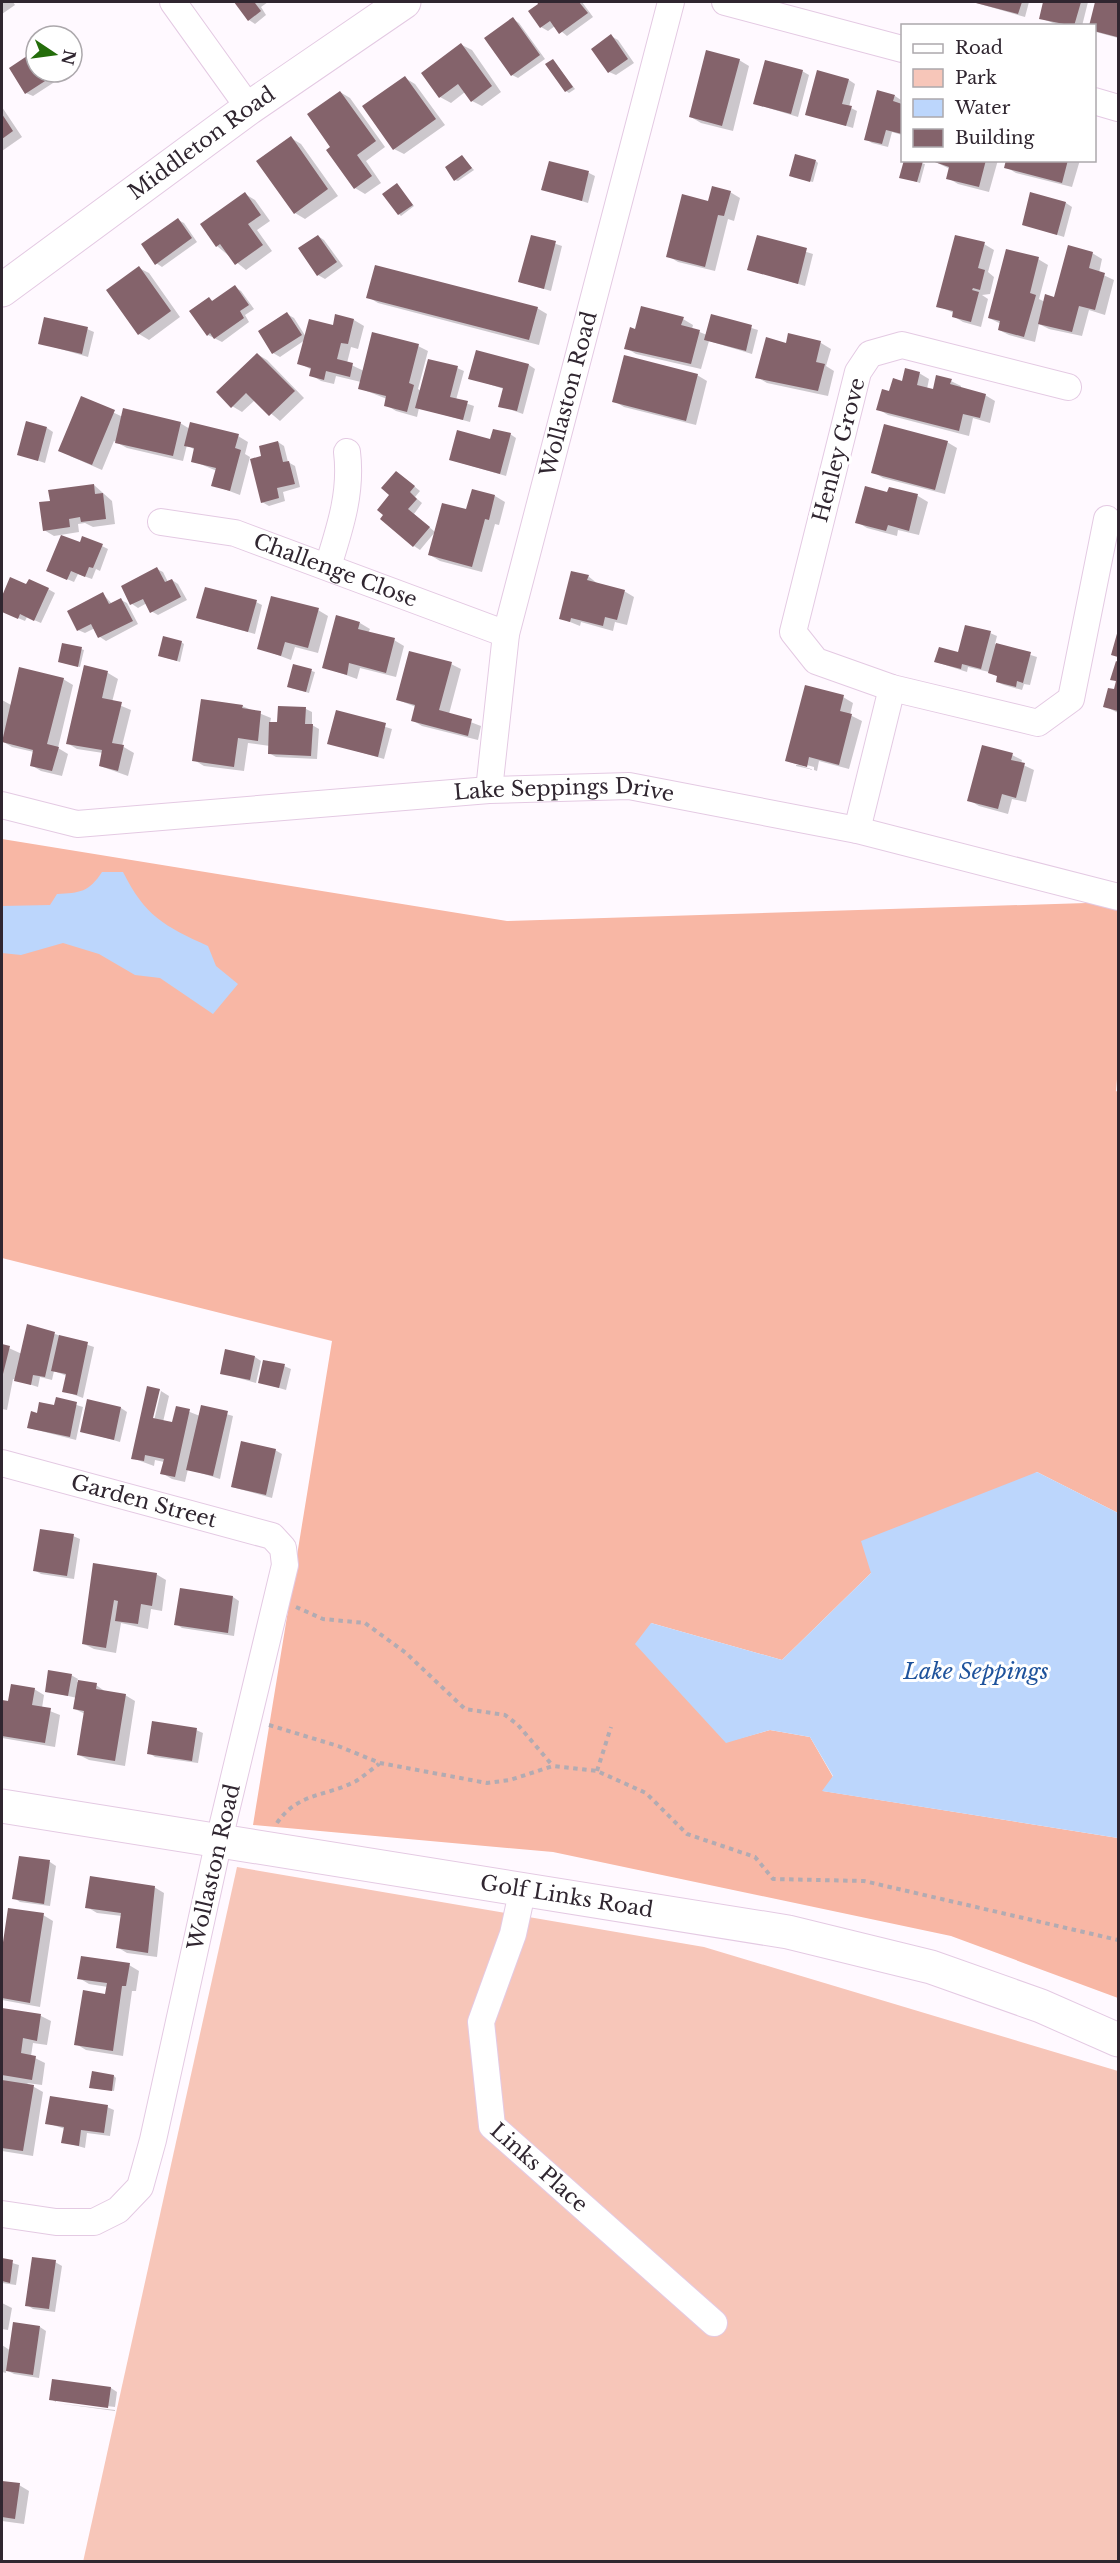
<svg xmlns="http://www.w3.org/2000/svg" width="1120" height="2563" viewBox="0 0 1120 2563" font-family="'Libre Baskerville',serif">
<style>
.green{fill:#f7c6b9}
.forest{fill:#f8b7a5}
.water{fill:#bcd6fc}
.shadow{fill:#0003;fill-rule:evenodd}
.building{fill:#84636b}
.lines{fill:none;stroke-linecap:round;stroke-linejoin:round}
.street-casing{stroke:#e4cae3;stroke-width:28}
.secondary-casing{stroke:#e4cae3;stroke-width:35}
.path{stroke:#b2abb2;stroke-width:4;stroke-dasharray:4.5 4.5;stroke-linecap:butt}
.street{stroke:#fff;stroke-width:26}
.secondary{stroke:#fff;stroke-width:33}
.labels{text-anchor:middle;dominant-baseline:central;stroke-width:6;stroke-linejoin:round;paint-order:stroke}
.street-label{font-size:21px;fill:#302630;stroke:#fff}
.water-label{font-size:22px;font-style:italic;fill:#1f539c;stroke:#fff}
</style>
<rect width="100%" height="100%" fill="#fff9ff"/>
<!-- green -->
<path class="green" d="M237,1867L704,1947L1118,2071V2561L83,2562Z"/>
<!-- forest -->
<path class="forest" d="M2,839L507,921L1118,902V1067L1116,1091L1118,1092V1513L1037,1472L871,1573L782,1660L651,1623L726,1742L770,1730L810,1737L833,1777L823,1791L1118,1838V1998L951,1936L553,1852L253,1825L332,1341L2,1258Z"/>
<!-- water -->
<path class="water" d="M102,872H123C145,916 164,926 208,946L216,966L238,984L213,1014L160,978L135,975L99,954L63,943L21,955L2,953V906L50,905L57,894C80,893 89,892 102,872Z
M1037,1472L1118,1513V1838L822,1791L833,1776L810,1737L770,1730L726,1743L635,1644L651,1623L782,1660L871,1573L861,1541Z"/>
<!-- shadow -->
<path class="shadow" d="M2,2H13L15,5L2,14Z
M236,2H268L261,7L266,15L255,24L249,20Z
M543,2H582L593,17L567,36L555,26L548,31L541,27L530,12Z
M973,2H1029L1025,17Z
M1045,2H1088L1082,26H1061L1040,18Z
M1097,2H1118V38L1096,32L1094,26H1090Z
M513,19L519,23L545,59L518,78L512,75Z
M611,36L618,40L634,63L616,75L609,72Z
M462,45L472,50L501,92L482,106L472,101L465,92L451,103L440,97L423,73Z
M36,52V72H70L33,96L26,93Z
M553,60L575,89L569,93L566,91Z
M739,60L749,66L733,131L701,123L691,117Z
M802,71L809,75L798,117L755,104Z
M405,78L415,84L445,125L404,154L394,149Z
M849,80L855,84L849,107L857,111L853,128L807,114Z
M340,92L350,98L385,147L366,161L381,183L365,194L355,188Z
M895,96L901,100L900,105H902V135L892,132L888,147L872,143L866,139Z
M2,107L22,137L2,151Z
M291,138L301,144L338,196L305,219L295,213Z
M462,157L474,170L458,181L455,180Z
M905,160L925,164L920,183L904,178Z
M931,160H998L989,192L958,184L948,178L950,169Z
M1008,160H1080L1072,187L1016,173L1006,167Z
M816,161L818,163L813,182L793,177Z
M589,173L595,176L588,203L543,189Z
M397,185L414,206L401,216L399,214Z
M730,192L740,198L734,221L728,219L715,271L678,262L668,256L709,203Z
M245,194L255,200L270,221L257,230L272,251L246,270L217,246Z
M1066,203L1072,207L1064,237L1023,224Z
M178,220L184,223L197,242L162,267L156,263Z
M318,236L324,240L343,266L325,279L318,275Z
M532,236L562,246L551,291L520,282Z
M758,237L813,254L805,286L749,269Z
M984,244L994,250L988,272L994,277L990,294L982,295L988,299L981,327L963,322L953,316L954,313L938,306Z
M1092,253L1102,259L1099,273L1114,280L1105,315L1089,310L1082,336L1049,329L1039,324L1035,342L1009,335L999,330L1001,324L989,318L1038,259L1048,265L1039,299L1045,302L1056,299Z
M139,268L149,273L180,317L149,340L139,334Z
M235,287L241,291L254,309L245,315L249,322L222,342L208,335L209,299L214,302Z
M368,297L537,308L547,314L539,345L378,303Z
M287,314L294,318L306,337L354,320L364,326L358,349L351,347L347,363L364,371L418,346L428,351L418,389L421,391L457,368L464,371L456,400L474,406L470,422L419,408L417,417L396,411L386,405L387,399L359,388L361,382L336,376L334,384L321,381L311,375L312,370L299,363L305,340L280,357L273,353Z
M712,316L758,330L752,354L709,341L701,369L636,354L626,348L636,330L683,319L693,325L692,329L707,335Z
M87,329L94,332L88,357L40,343Z
M789,335L821,343L831,349L826,366L834,371L828,396L767,383L757,377L787,344Z
M257,354L267,360L304,398L280,421L255,400L242,412L232,406Z
M529,365L535,369L523,414L500,406L504,389L470,378Z
M919,373L929,379L927,389L934,391L951,381L961,386V388L985,395L995,401L990,423L973,418L969,436L888,415L878,409L890,393Z
M697,375L707,381L696,425L624,407L614,401Z
M82,398L123,417L180,423L190,429L238,436L248,442L245,454L250,457L240,495L213,485L217,471L193,461L195,450L187,445L183,461L127,448L114,441L102,470L70,456Z
M47,428L53,432L45,463L18,454Z
M510,434L516,438L506,476L451,460Z
M278,442L284,446L288,462L295,466L300,487L283,492L285,501L269,506L262,502L263,457Z
M947,442L957,448L945,494L883,478L873,472Z
M397,472L420,491L415,497L422,503L414,514L435,532L420,550L414,546Z
M94,485L112,501L115,524L93,527L85,523L78,524L79,532L54,536L44,530L51,502Z
M890,488L918,496L928,502L919,535L898,530L897,536L867,528L857,522L889,494Z
M495,496L505,502L499,525L495,524L482,572L440,561L430,555L468,511Z
M81,544L102,546L108,549L100,571L96,569L92,579L78,574L74,582L48,571Z
M157,569L163,572L168,582L172,580L178,584L187,600L158,615L151,611L147,603L138,608L132,604Z
M588,576L598,584L624,591L634,597L627,625L615,622L613,631L581,622L580,626L560,618Z
M11,579L27,586L48,589L55,593L41,623L27,617L25,621L2,611V600Z
M103,594L112,604L121,600L127,603L138,624L106,641L100,637L95,628L85,633L78,630Z
M256,602L262,605L255,634L198,618Z
M318,610L328,616L318,653L295,647L291,660L259,648Z
M360,623L370,629L368,633L394,640L404,646L396,677L360,668L357,679L324,667Z
M990,633L997,636L995,644L1037,657L1030,685L1024,684L1022,690L1004,685L997,682L999,677L989,672L968,667L967,672L936,662L959,654Z
M181,642L184,644L180,662L160,656Z
M81,649L84,650L80,667L60,662Z
M1117,663H1118V713L1105,706L1115,691L1117,682L1112,679Z
M451,664L461,669L449,714L481,726L478,740L422,726L412,720L416,707L398,700Z
M294,666L315,672L309,693L291,688Z
M85,667L108,673L118,679L112,702L131,710L122,746L134,753L128,776L100,766L103,753L77,749L67,743Z
M63,679L73,685L58,748L68,754L62,776L41,771L31,765L34,752L12,747L2,741V700L11,705Z
M843,697L853,703L850,715L862,721L849,769L819,761L817,771L787,761ZM796,762L814,767V770L796,766Z
M242,706L271,718L270,723H279L306,709L312,712V725L319,729L317,759L276,757L269,753L270,746L248,743L244,771L204,766L194,760Z
M337,712L392,729L384,759L329,743Z
M1012,755L1022,760L1021,764L1034,770L1026,802L1012,799L1008,814L979,806L969,800Z
M55,1334L94,1347L83,1398L64,1391L67,1376L54,1371L52,1380L40,1377L38,1387L13,1379L7,1410L2,1409V1345L22,1354Z
M255,1357L261,1361L256,1383L221,1373Z
M284,1366L291,1369L286,1390L259,1382Z
M148,1387L161,1391H158L150,1425H153L161,1391L169,1396L163,1422L173,1424L177,1407L200,1416L202,1407L233,1416L220,1479L188,1469L185,1482L172,1479L162,1473L164,1462L155,1460L154,1466L132,1458Z
M57,1399L83,1407L76,1440L29,1428L38,1414L55,1407Z
M121,1408L127,1412L120,1442L82,1431Z
M275,1450L282,1454L272,1498L232,1487Z
M73,1536L80,1539L74,1579L41,1574L34,1570Z
M94,1564L156,1574L166,1580L162,1611L151,1609L148,1629L121,1623L116,1653L94,1649L84,1644Z
M233,1597L239,1601L234,1636L182,1628L176,1624Z
M71,1675L78,1679L77,1682L96,1685L106,1692L125,1695L135,1701L125,1766L89,1760L79,1755L85,1714L75,1709L77,1698L46,1691Z
M34,1689L44,1695L42,1708L60,1715L55,1747L2,1738V1702L9,1703Z
M196,1730L203,1733L198,1763L155,1757L149,1753Z
M21,1857L50,1862L56,1866L50,1906L20,1902L14,1898Z
M154,1887L164,1893L157,1957L127,1953L117,1947L122,1916L97,1913L87,1907Z
M9,1909L43,1915L53,1921L40,2007L2,2000V1959Z
M129,1965L139,1971L136,1991H132L123,2056L86,2050L76,2044L107,1995L108,1987L89,1984L79,1978Z
M2,2010L41,2016L51,2021L47,2045L33,2043L31,2056L45,2063L42,2085L27,2083L43,2092L33,2156L2,2151Z
M114,2076L116,2078L114,2091L93,2088Z
M107,2107L114,2110L110,2136L87,2133L85,2148L63,2142L65,2129L47,2123Z
M2,2260L19,2265L16,2285L2,2283Z
M55,2262L62,2266L55,2312L33,2309L27,2305Z
M2,2303L12,2308L8,2330L2,2329Z
M40,2327L46,2331L39,2378L14,2374L6,2370V2373L2,2372V2345L11,2351Z
M53,2380L111,2388L117,2392L115,2407L56,2400V2402L51,2399Z
M56,2403L115,2410V2411Z
M2,2482L19,2485L29,2491L24,2524L2,2521Z"/>
<!-- building -->
<path class="building" d="M234,2H257L255,3L261,11L248,21Z
M537,2H579L588,13L559,34L550,21L540,28L528,11L538,4Z
M972,2H1022L1018,14Z
M1043,2H1081L1074,26L1039,19Z
M1095,2H1118L1117,37L1094,31V26H1089Z
M513,17L540,55L511,76L484,38Z
M611,34L628,59L608,73L591,49Z
M461,43L492,86L471,102L458,84L439,98L421,73Z
M36,50V72H59L25,94L9,68Z
M706,50L740,59L722,126L689,117Z
M553,59L573,87L565,92L545,64Z
M765,60L803,70L791,114L753,104Z
M817,70L849,79L842,104L852,106L846,126L805,115Z
M405,76L436,119L393,150L362,106Z
M877,90L895,95L893,101L902,104V134L886,130L882,144L864,140Z
M340,91L376,141L357,155L372,176L354,189L326,150L330,147L307,114Z
M2,114L13,131L2,139Z
M291,136L328,189L294,214L256,161Z
M795,154L816,160L810,182L789,176Z
M462,155L472,168L454,181L445,167Z
M904,160L923,161L917,182L899,178Z
M929,160H986L979,187L946,179L949,167Z
M1006,160H1068L1062,183L1004,168Z
M549,161L589,171L582,201L541,190Z
M397,183L413,205L398,215L382,194Z
M712,186L731,191L724,216L718,215L705,267L666,257L682,194L708,201Z
M245,192L261,215L248,224L263,245L235,265L220,244L216,247L200,224Z
M1030,192L1066,202L1057,235L1022,225Z
M178,218L192,238L155,265L141,244Z
M318,235L337,262L317,276L298,248Z
M531,235L556,241L544,289L518,282Z
M757,235L807,248L798,284L747,270Z
M955,235L985,242L978,268L985,270L980,290L973,288L972,290L979,292L971,322L952,317L953,311L936,307Z
M1068,245L1093,252L1089,268L1105,273L1095,310L1079,306L1072,332L1038,324L1045,294L1054,297Z
M1006,249L1039,257L1030,293L1036,295L1024,337L998,330L1000,321L988,318Z
M375,265L538,307L529,340L366,298Z
M139,266L171,311L138,335L106,290Z
M235,285L249,305L240,311L244,318L214,339L210,333L207,336L189,311L209,297L212,301Z
M641,306L684,317L681,325L700,330L691,364L624,349L630,327L635,329Z
M287,312L302,335L272,354L258,331Z
M335,314L354,319L348,344L341,343L337,359L353,363L350,377L326,371L324,380L309,376L311,368L297,364L309,319L333,325Z
M711,314L752,325L746,351L704,340Z
M44,317L88,327L82,354L38,344Z
M372,332L419,344L409,383L414,385L407,412L384,406L386,396L358,389Z
M788,333L821,341L816,362L825,364L818,391L755,378L766,337L786,343Z
M476,350L529,364L517,411L498,407L503,388L468,379Z
M257,353L295,391L269,416L246,393L231,408L216,392Z
M624,355L698,374L686,421L612,402Z
M428,359L458,366L450,397L468,401L463,420L415,408Z
M905,368L920,372L917,385L933,389L936,375L952,379L950,384L986,394L980,418L963,414L959,431L876,410L882,389L889,391L893,378L902,381Z
M81,396L115,410L92,465L58,451Z
M123,408L181,422L173,456L115,443Z
M26,421L47,427L38,461L17,455Z
M190,422L239,434L235,448L241,450L230,491L211,486L216,468L191,462L194,448L184,446Z
M884,424L948,441L935,490L871,473Z
M493,429L511,433L500,474L449,460L457,430L490,439Z
M278,441L283,462L289,461L295,484L277,488L279,498L261,503L250,459L261,456L259,446Z
M396,471L415,486L410,492L417,499L408,509L430,527L413,547L380,519L383,515L377,510L389,495L381,488Z
M94,484L95,494L103,493L106,519L81,522L80,517L69,519L70,527L43,531L39,502L50,501L48,490Z
M865,486L887,492L889,487L918,494L909,531L888,525L886,531L855,523Z
M472,489L495,495L489,520L485,519L472,567L428,555L442,503L466,509Z
M61,535L80,542L82,536L103,544L93,568L89,567L85,577L71,571L67,580L46,571Z
M157,567L165,582L172,579L181,597L150,613L143,599L130,605L121,586Z
M571,571L589,575L587,580L625,590L617,620L605,617L603,626L571,618L570,622L559,619Z
M10,577L26,584L29,579L49,588L34,621L20,614L18,619L2,612V596Z
M205,587L257,600L248,632L196,618Z
M103,592L109,604L121,598L133,621L98,638L91,624L77,631L67,611Z
M271,596L319,608L308,648L285,642L281,656L257,649Z
M336,615L360,622L358,629L395,638L386,673L349,663L347,675L322,668Z
M965,625L991,631L981,669L962,664L961,669L934,662L939,647L958,652Z
M1118,630V657L1111,655Z
M163,636L182,641L177,661L158,656Z
M62,643L82,647L78,667L58,662Z
M996,643L1031,652L1023,683L1017,681L1016,687L996,682L997,676L988,673Z
M409,651L452,662L439,710L472,719L468,736L411,721L415,705L396,700Z
M1116,661L1118,662V711L1103,707L1108,688L1114,689L1116,681L1110,680Z
M293,664L312,669L306,692L287,687Z
M84,665L108,671L102,698L122,702L112,743L124,745L118,771L99,766L102,750L66,744Z
M19,667L64,678L47,744L59,747L52,771L30,766L33,750L2,742Z
M805,685L844,695L840,711L852,714L839,765L809,757L807,767L785,761Z
M201,699L243,705L242,708L261,711L258,741L238,738L234,767L192,761Z
M278,706L306,707L305,724H313L311,756L268,754L269,722H277Z
M336,710L386,723L378,757L327,744Z
M982,745L1013,753L1011,760L1025,763L1016,798L1002,794L998,809L967,801Z
M27,1324L55,1332L45,1377L33,1375L31,1385L14,1381Z
M59,1335L88,1342L77,1395L62,1392L66,1374L51,1371Z
M2,1344L10,1346L2,1378Z
M225,1349L255,1356L250,1380L220,1374Z
M263,1360L285,1364L279,1388L258,1383Z
M147,1386L160,1389L153,1418L172,1422L176,1406L190,1409L175,1477L160,1474L164,1459L145,1455L144,1461L131,1459Z
M56,1397L77,1402L70,1437L27,1428L31,1411L37,1413L39,1402L54,1405Z
M87,1399L121,1407L114,1440L80,1432Z
M201,1405L228,1411L213,1476L186,1470Z
M241,1441L276,1449L266,1495L231,1487Z
M40,1529L74,1534L67,1576L33,1571Z
M93,1563L157,1573L152,1606L141,1604L138,1624L115,1621L118,1601L114,1600L106,1648L82,1644Z
M180,1588L233,1596L228,1633L174,1625Z
M48,1670L72,1674L68,1696L45,1692Z
M78,1680L97,1683L96,1689L126,1694L115,1761L77,1755L84,1711L73,1709Z
M11,1684L35,1688L32,1705L51,1708L45,1743L2,1736V1700L8,1701Z
M152,1721L197,1728L192,1761L147,1754Z
M19,1856L50,1860L44,1904L12,1899Z
M90,1876L155,1886L148,1953L116,1948L121,1913L85,1908Z
M8,1908L44,1913L30,2003L2,1998V1949Z
M81,1956L130,1963L126,1986H122L113,2051L74,2045L83,1990L105,1994L107,1983L77,1979Z
M2,2008L41,2014L37,2041L23,2038L21,2053L36,2056L32,2080L2,2075Z
M92,2071L114,2075L112,2091L89,2088Z
M2,2080L34,2085L23,2151L2,2148Z
M50,2096L108,2105L104,2133L81,2130L79,2146L61,2143L64,2127L45,2124Z
M32,2257L56,2260L49,2309L25,2306Z
M2,2258L13,2260L10,2283L2,2281Z
M13,2322L40,2326L33,2375L6,2371Z
M52,2379L111,2387L108,2408L49,2400Z
M2,2481L20,2483L15,2519L2,2517Z"/>
<g class="lines">
<!-- street casing -->
<g class="street-casing">
<g id="street">
<path d="M173,2L249,108"/>
<path d="M725,2L902,49"/>
<path d="M1094,101L1118,108"/>
<path d="M1068,387L902,345L870,354L858,372L793,632L816,661L892,688L1038,723L1071,699L1107,519"/>
<path id="s1" d="M161,522L235,533L506,634"/>
<path d="M328,566C340,528 352,492 347,452"/>
<path id="s2" d="M489,790L506,634L671,2"/>
<path id="s3" d="M2,805L77,824L489,790L629,786L857,830L1118,897"/>
<path d="M857,830L892,688"/>
<path id="s4" d="M2,1463L272,1536L283,1548L285,1565L219,1840L153,2140L140,2187L118,2210L94,2222H56L2,2214"/>
<path id="s5" d="M523,1888L513,1934L481,2022L492,2126L714,2323"/>
</g>
</g>
<!-- secondary casing -->
<g class="secondary-casing">
<g id="secondary">
<path id="s6" d="M2,290L249,108L404,2"/>
<path id="s7" d="M2,1806L788,1932L931,1967L1041,2006L1118,2040"/>
</g>
</g>
<!-- path -->
<path class="path" d="M296,1607L323,1619L365,1623L406,1653L465,1709L505,1715L518,1725L553,1766
M269,1725L338,1746L380,1763L487,1783L510,1780L553,1766L597,1771L646,1793L687,1834L755,1857L773,1879L864,1881L1118,1940
M597,1771L611,1727
M277,1823C298,1792 326,1797 356,1781C364,1776 372,1769 379,1764"/>
<!-- street -->
<use href="#street" class="street"/>
<!-- secondary -->
<use href="#secondary" class="secondary"/>
</g>
<g class="labels">
<!-- street labels -->
<g class="street-label">
<text stroke="none"><textPath href="#s6" startOffset="248">Middleton Road</textPath></text>
<text stroke="none"><textPath href="#s2" startOffset="405">Wollaston Road</textPath></text>
<text transform="translate(839 450) rotate(-75)">Henley Grove</text>
<text stroke="none"><textPath href="#s1" startOffset="182">Challenge Close</textPath></text>
<text stroke="none"><textPath href="#s3" startOffset="566">Lake Seppings Drive</textPath></text>
<text stroke="none"><textPath href="#s4" startOffset="147">Garden Street</textPath></text>
<text transform="translate(214 1867) rotate(-77)">Wollaston Road</text>
<text stroke="none"><textPath href="#s7" startOffset="572">Golf Links Road</textPath></text>
<text stroke="none"><textPath href="#s5" startOffset="308">Links Place</textPath></text>
</g>
<!-- water labels -->
<g class="water-label">
<text x="976" y="1671">Lake Seppings</text>
</g>
</g>
<!-- border -->
<rect width="1120" height="2563" fill="none" stroke="#302630" stroke-width="6"/>
<!-- legend -->
<rect x="901" y="24" width="195" height="138" fill="#ffffff" stroke="#aca8ac" stroke-width="1.5"/>
<rect x="913" y="44" width="30" height="9" fill="#ffffff" stroke="#aca8ac" stroke-width="1.5"/>
<text x="955" y="54" font-size="18" fill="#302630">Road</text>
<rect x="913" y="69" width="30" height="18" fill="#f7c6b9" stroke="#aca8ac" stroke-width="1.5"/>
<text x="955" y="84" font-size="18" fill="#302630">Park</text>
<rect x="913" y="99" width="30" height="18" fill="#bcd6fc" stroke="#aca8ac" stroke-width="1.5"/>
<text x="955" y="114" font-size="18" fill="#302630">Water</text>
<rect x="913" y="129" width="30" height="18" fill="#84636b" stroke="#aca8ac" stroke-width="1.5"/>
<text x="955" y="144" font-size="18" fill="#302630">Building</text>
<!-- north arrow -->
<g transform="translate(54 54) rotate(103)"><circle r="28" fill="#ffffff" stroke="#aca8ac" stroke-width="1.5"/>
<path d="M0-4.5L10 22L0 15L-10 22Z" fill="#246d0b"/>
<text y="-9" font-size="16" font-weight="bold" text-anchor="middle" fill="#302630">N</text>
</g>
</svg>
